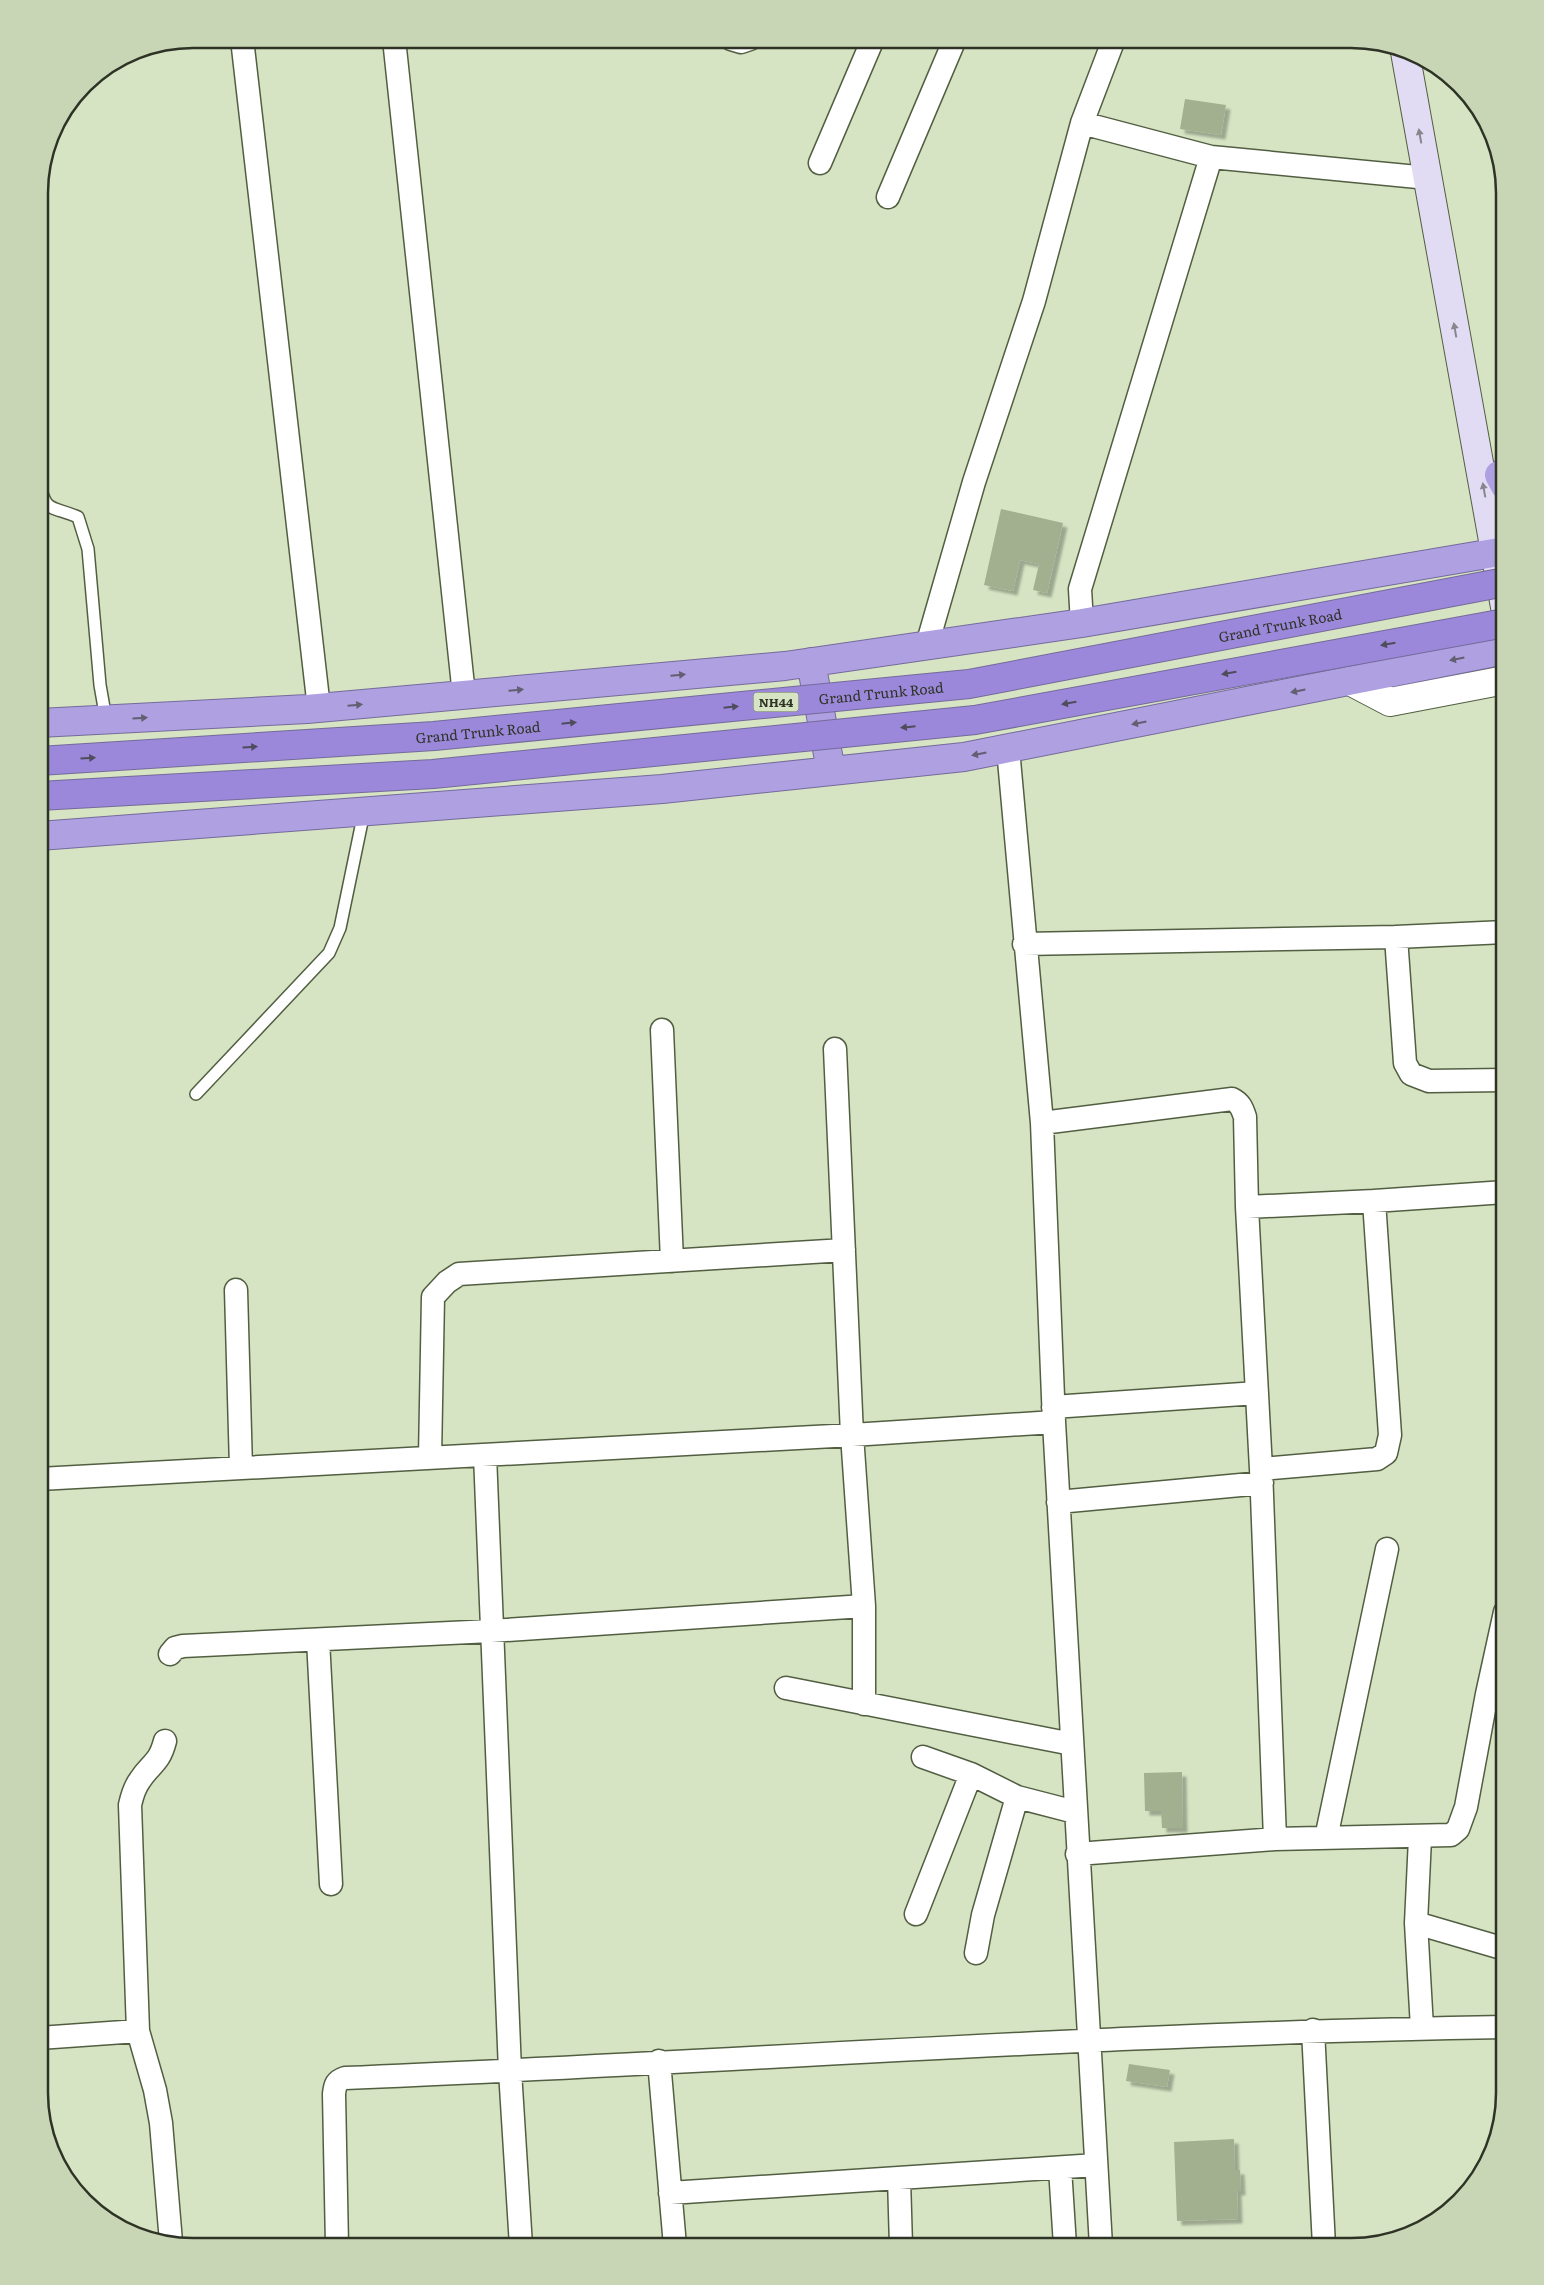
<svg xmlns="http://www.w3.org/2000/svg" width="1544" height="2285" viewBox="0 0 1544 2285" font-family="Literata,serif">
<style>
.building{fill:#a3b090;filter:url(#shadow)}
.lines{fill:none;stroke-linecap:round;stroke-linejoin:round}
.service-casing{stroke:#525e41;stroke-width:14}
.minor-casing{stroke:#525e41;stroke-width:25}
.tertiary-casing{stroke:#525e41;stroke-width:30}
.secondary-casing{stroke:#525e41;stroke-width:30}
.trunk-casing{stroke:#756a9b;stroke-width:30}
.service{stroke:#fff;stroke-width:11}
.minor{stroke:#fff;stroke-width:22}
.tertiary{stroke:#fff;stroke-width:28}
.secondary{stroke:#e1dbf4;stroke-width:28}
.trunk{stroke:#afa0e2;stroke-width:28}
.motorway-bridge-casing{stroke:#756a9b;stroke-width:30;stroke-linecap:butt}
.motorway-bridge{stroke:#9b88da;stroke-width:28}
.oneway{fill:#88878d}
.oneway2{fill:#4f4c5c}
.oneway3{fill:#625f71}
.labels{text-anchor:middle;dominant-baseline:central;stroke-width:4;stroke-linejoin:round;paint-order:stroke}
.shield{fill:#d6e4c3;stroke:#606855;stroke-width:1}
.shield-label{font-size:12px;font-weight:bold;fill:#2e3326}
.street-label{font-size:14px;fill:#2e3326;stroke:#d6e4c3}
.rim{fill:none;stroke:#2e3326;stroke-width:2.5}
</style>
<defs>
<filter id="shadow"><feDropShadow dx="4.5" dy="4.5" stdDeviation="1" flood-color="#0004"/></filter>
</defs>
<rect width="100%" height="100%" fill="#d6e4c3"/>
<!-- building -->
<path class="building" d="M1185,99L1226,105L1221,135L1180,129Z
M1001,509L1063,523L1047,593L1033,590L1039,564L1020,560L1013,591L984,585Z
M1182,1772L1183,1828H1162L1161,1811H1145L1144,1773Z
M1129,2064L1170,2070L1167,2087L1126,2081Z
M1234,2139L1235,2170H1240L1241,2191H1237L1238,2219L1177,2221L1174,2142Z"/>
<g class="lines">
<!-- service casing -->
<g class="service-casing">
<path id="service" d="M39,479C45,514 50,505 78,517L88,549L100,685L106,719
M196,1094L329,953L340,928L364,812"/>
</g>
<!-- minor casing -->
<g class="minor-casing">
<path id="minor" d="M242,39L319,708
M394,39L464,695
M731,39L741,42L750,39
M1082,123L1211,157L1428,178
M820,163L873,39
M888,197L955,39
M1082,623L1080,589L1211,157
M927,645L974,482L1034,301L1082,123L1114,39
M1008,749L1042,1123L1054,1422L1101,2246
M1396,937L1405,1063L1411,1074L1429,1081L1505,1080
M1024,944L1396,937L1505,932
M662,1030L672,1261
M835,1049L852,1435L864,1606V1704
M1042,1123L1232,1099C1240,1103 1242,1108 1245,1117L1247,1207L1261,1469L1275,1839
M1247,1207L1374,1201L1505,1192
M236,1290L241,1468
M1053,1407L1257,1393
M485,1455L510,2071L521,2246
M430,1457L433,1297L447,1282L459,1274L844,1250
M1261,1469L1377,1459L1386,1453L1390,1435L1374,1201
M39,1479L852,1435L1054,1422
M1058,1502L1262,1483
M318,1640L331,1884
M170,1654L175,1648L183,1646L491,1631L864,1606
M786,1688L1072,1744
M923,1757L971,1774L1017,1797L1075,1812
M1326,1838L1387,1549
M1420,1838L1416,1923L1422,2028
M1077,1854L1275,1839L1451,1835L1458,1829L1466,1807L1487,1694L1505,1612
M916,1914L971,1774
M1416,1923L1505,1949
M976,1953L983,1915L1017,1797
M1313,2030L1324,2246
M138,2031L155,2090L161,2123L171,2242
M39,2038L138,2031L130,1805C132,1796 134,1788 140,1780C151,1763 159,1764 165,1741
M659,2061L675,2246
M1060,2168L1065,2246
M899,2178L901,2246
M670,2193L1096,2165
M337,2246L334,2094C335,2085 336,2081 345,2078C732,2062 1118,2033 1505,2027"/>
</g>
<!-- tertiary casing -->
<g class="tertiary-casing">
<path id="tertiary" d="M1350,681L1390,702L1505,680"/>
</g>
<!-- secondary casing -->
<g class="secondary-casing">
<path id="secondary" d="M1405,52L1505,607"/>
</g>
<!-- trunk casing -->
<g class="trunk-casing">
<path id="trunk" d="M1499,475L1505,486
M811,662L831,771
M39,723L307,709L785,666L1082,623L1505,551
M39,836L662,789L964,757L1505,650"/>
</g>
<!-- service -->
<use href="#service" class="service"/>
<!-- minor -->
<use href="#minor" class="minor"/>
<!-- tertiary -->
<use href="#tertiary" class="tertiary"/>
<!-- secondary -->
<use href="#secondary" class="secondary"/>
<!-- trunk -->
<use href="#trunk" class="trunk"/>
<!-- motorway-bridge casing -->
<g class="motorway-bridge-casing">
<g id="motorway-bridge">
<path id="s1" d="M39,761L434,736L969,684L1505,582"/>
<path d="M39,796L433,774L975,720L1505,623"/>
</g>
</g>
<!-- motorway-bridge -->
<use href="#motorway-bridge" class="motorway-bridge"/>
</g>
<!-- one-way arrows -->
<defs><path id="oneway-solid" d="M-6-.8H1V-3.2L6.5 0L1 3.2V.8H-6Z" transform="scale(1.25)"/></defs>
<g class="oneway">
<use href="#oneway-solid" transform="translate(1420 136) rotate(-100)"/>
<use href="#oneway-solid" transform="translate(1455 330) rotate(-100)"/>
<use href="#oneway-solid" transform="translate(1484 490) rotate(-100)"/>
</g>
<g class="oneway2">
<use href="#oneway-solid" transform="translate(1388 644) rotate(170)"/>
<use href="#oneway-solid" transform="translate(1229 673) rotate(170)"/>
<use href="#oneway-solid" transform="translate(1069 703) rotate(170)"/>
<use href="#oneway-solid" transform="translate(731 707) rotate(-6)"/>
<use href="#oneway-solid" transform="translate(569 723) rotate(-6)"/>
<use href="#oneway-solid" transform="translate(908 727) rotate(174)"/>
<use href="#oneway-solid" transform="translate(250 747) rotate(-4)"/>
<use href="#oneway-solid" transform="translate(88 758) rotate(-4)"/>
</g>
<g class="oneway3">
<use href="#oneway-solid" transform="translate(1457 659) rotate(169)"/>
<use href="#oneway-solid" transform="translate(678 675) rotate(-5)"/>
<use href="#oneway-solid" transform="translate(516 690) rotate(-5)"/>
<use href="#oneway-solid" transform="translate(1298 691) rotate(169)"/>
<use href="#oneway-solid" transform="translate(355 705) rotate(-5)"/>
<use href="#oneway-solid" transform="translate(140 718) rotate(-3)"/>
<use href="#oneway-solid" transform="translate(1139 723) rotate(169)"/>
<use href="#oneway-solid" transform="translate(979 754) rotate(169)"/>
</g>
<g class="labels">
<!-- shield labels -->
<rect class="shield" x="753.5" y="692.5" width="45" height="19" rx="4"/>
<g class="shield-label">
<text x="776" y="702">NH44</text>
</g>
<!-- street labels -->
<g class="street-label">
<text stroke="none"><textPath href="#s1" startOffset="1250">Grand Trunk Road</textPath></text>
<text stroke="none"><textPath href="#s1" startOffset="845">Grand Trunk Road</textPath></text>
<text stroke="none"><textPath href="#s1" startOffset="440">Grand Trunk Road</textPath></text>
</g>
</g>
<!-- crop -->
<path d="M0 0H1544V2285H0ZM193 48H1351A145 145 0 0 1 1496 193V2093A145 145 0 0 1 1351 2238H193A145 145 0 0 1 48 2093V193A145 145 0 0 1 193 48Z" fill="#c9d6b6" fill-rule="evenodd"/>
<path class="rim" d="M193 48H1351A145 145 0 0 1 1496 193V2093A145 145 0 0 1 1351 2238H193A145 145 0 0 1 48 2093V193A145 145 0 0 1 193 48Z"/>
</svg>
